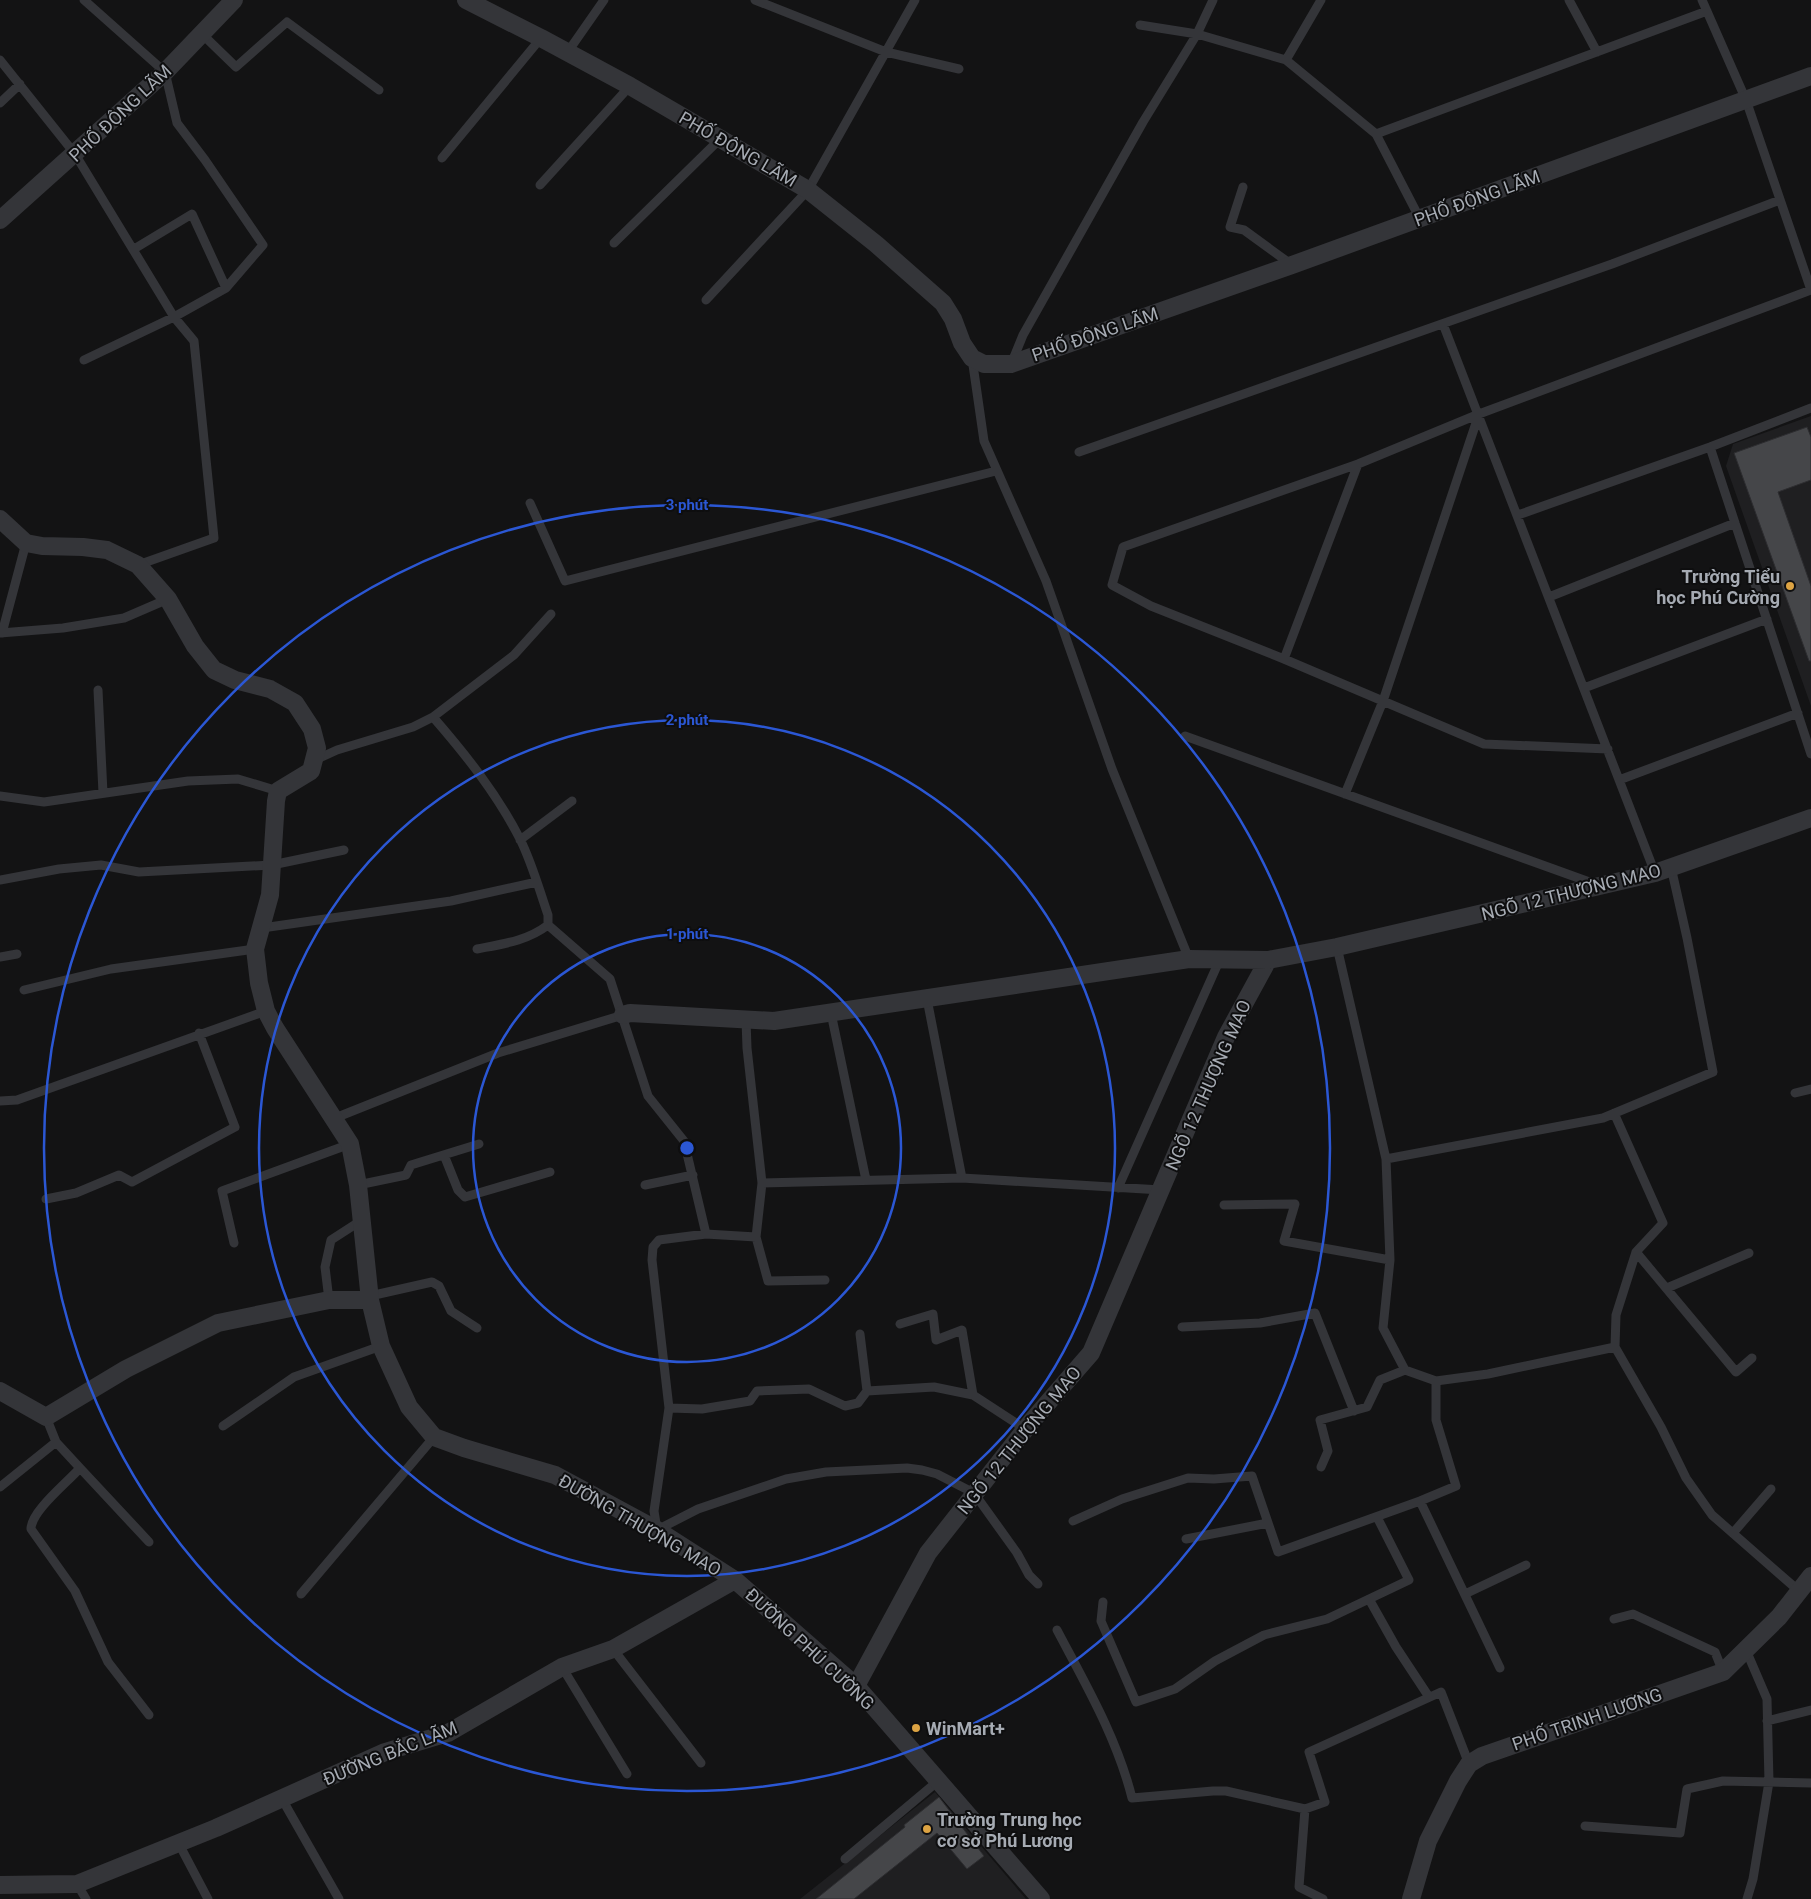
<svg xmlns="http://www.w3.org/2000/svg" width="1811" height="1899" viewBox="0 0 1811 1899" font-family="Roboto,sans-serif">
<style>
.built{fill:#1f1f21}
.building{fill:#454649;stroke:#2d2d30}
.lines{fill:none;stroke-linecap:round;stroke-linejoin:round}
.service{stroke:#343539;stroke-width:9}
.minor{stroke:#343539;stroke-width:18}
.ring{fill:none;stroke:#2b57d4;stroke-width:2.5}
.poi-dot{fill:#dca343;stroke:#0e0e0f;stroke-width:2}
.labels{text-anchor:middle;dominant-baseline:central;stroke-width:4;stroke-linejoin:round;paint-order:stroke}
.street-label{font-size:18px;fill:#a6abb3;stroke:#0e0e0f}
.poi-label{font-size:18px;font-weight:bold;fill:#a6abb3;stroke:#0e0e0f;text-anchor:start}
.centre{fill:#2b57d4;stroke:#0e0e0f;stroke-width:2.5}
.ring-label{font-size:15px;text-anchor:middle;font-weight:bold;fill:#2b57d4;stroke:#0e0e0f;stroke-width:4;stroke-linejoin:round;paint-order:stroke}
</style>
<rect width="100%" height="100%" fill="#131314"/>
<!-- built -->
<path class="built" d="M1811,416V706L1726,466L1733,444Z
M935,1792L1026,1899H800Z"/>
<!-- building -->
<path class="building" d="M1807,427L1811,437V480L1778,492L1811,586V661H1809L1734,453Z
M939,1797L984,1856L967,1869L937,1833L854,1899H816L905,1827L904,1825Z"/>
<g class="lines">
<!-- service -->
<path class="service" d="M755,0L886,52L959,69
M1569,0L1597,52
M1702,0L1746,100L1811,290
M1140,25L1197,34L1286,60L1376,134L1420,219
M202,34L236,67L287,22L379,90
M567,53L604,0
M0,60L75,154L174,317L194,341L214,538L138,565
M1286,60L1321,0
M0,103L20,84
M1376,134L1707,11
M442,158L541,38
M540,185L630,86
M1243,187L1230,227L1244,230L1292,265
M614,243L720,139
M134,249L192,214L226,288
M706,300L808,190L915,0
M1443,324L1655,873
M972,358L984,441L1046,581L1112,769L1189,959
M84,360L174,317L226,288L263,245L205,160L177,123L165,72L84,0
M1012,362L1023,335L1143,122L1197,34L1213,0
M1710,447L1811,754
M1079,452L1612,264L1780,200
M530,503L565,581L996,471
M1518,515L1710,447L1811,408
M1549,597L1735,523
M0,633L63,628L124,618L168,599
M2,633L26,543
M1284,659L1358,464
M1584,688L1767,619
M98,690L103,793
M433,717C466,755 497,794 520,839C532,863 539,889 548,915V925C527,941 503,944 477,949
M1185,736L1595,884
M1608,749L1484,744L1284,659L1151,606L1112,585L1123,547L1358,464L1479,414L1811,290
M315,760L337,750L413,727L433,717L514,655L551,614
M1619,780L1798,713
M1345,794L1383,701L1479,414
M0,796L44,802L188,781L238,779L278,791
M520,840L572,801
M0,880L59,869L101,865L139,872L272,865L344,850
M548,925L610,979L648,1096L684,1141L706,1234
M262,928L451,901L537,882
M1337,947L1386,1159L1390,1260L1383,1328L1405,1370L1436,1381L1488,1374L1615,1347
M0,957L17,954
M24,990L111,969L255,949
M927,999L962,1178
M831,1013L866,1180
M746,1020L747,1048L762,1183L756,1237
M1795,1093L1811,1089
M0,1101L17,1100L266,1011
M1614,1113L1663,1223L1636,1252L1736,1372L1752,1358
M335,1118L498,1053L623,1015
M444,1155L458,1190L465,1197L550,1172
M1386,1159L1603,1118L1713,1072L1687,938L1671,867
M762,1183L962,1178L1161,1190
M358,1185L406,1175L411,1165L479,1144
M645,1185L693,1175
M1118,1188L1220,959
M46,1199L76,1193L119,1175L132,1182L235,1127L199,1033
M1224,1205L1295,1204L1284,1241L1390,1260
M234,1243L222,1191L350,1144
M1636,1252L1616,1315L1615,1347L1661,1427L1686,1478L1712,1515L1799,1591
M825,1280L768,1281L756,1237L706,1234L659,1240L653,1247L652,1260L669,1408L654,1511L657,1530L698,1509L786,1479L826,1472L907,1468L922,1470L937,1474L974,1493L1017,1553L1029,1575L1038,1584
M1667,1288L1749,1253
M370,1296L432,1282L439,1286L451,1311L477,1328
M329,1300L325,1267L331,1240L362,1220
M900,1324L933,1314L936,1340L962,1330L973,1395
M1182,1327L1260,1323L1315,1313L1354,1411
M860,1334L867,1391
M669,1408L702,1409L750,1401L757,1391L809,1389L845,1406L858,1403L867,1391L934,1387L973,1395L1025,1429
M223,1426L294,1377L381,1346
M56,1442L80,1468C68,1482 31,1511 31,1529L75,1591L108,1662L149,1715
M1321,1467L1328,1451L1320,1420L1367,1407L1380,1380L1405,1370
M80,1468L149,1542
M0,1487L56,1442L46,1417
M1420,1501L1500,1668
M1073,1521L1122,1499L1188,1478L1214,1479L1252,1476L1278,1552L1420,1501L1456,1486L1436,1420V1381
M1733,1533L1771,1489
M1186,1539L1268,1523
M301,1594L434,1437
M1465,1594L1526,1565
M1369,1599L1396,1647L1429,1697
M1103,1602L1101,1621L1136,1702L1175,1689L1215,1661L1264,1635L1327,1619L1409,1580L1377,1517
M1614,1619L1633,1614L1715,1652L1723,1672
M1057,1630C1086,1685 1117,1738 1132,1798L1213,1791H1226L1305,1809L1325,1802L1309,1752L1441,1692L1469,1764
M613,1649L701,1763
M1746,1650L1767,1699L1769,1782L1753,1879L1747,1899
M562,1667L627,1774
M1767,1721L1811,1710
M282,1799L339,1899
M1305,1809L1299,1887L1323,1899
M1585,1826L1680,1833L1687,1789L1723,1781L1811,1783
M179,1844L208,1899
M845,1859L938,1781
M77,1884L86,1899"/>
<!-- minor -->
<path class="minor" d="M466,0L541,38L630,86L808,190L876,244L943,303L953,319L962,343L972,358L984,364H1011L1292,265L1811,76
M0,220L165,72L234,0
M0,519L26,543L42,546L83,547L107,550L138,565L168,599L195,646L214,670L235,680L270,689L295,703L312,729L317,748L311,771L278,791L276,801L270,895L255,949L259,983L266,1011L275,1028L350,1144L358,1185L370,1300L381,1346L409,1407L434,1437L464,1448L555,1475L657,1530L735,1580L856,1686L1041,1899
M623,1015L630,1013L774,1021L1189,959L1268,960
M0,1391L46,1417L126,1369L218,1323L329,1300H370
M856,1686L928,1553L1031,1422L1091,1353L1226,1037L1268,960L1337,947L1655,873L1811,818
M0,1885L77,1884L216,1828L385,1752L448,1733L562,1667L613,1649L735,1580
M1411,1899L1428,1841L1458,1781L1469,1764L1482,1756L1723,1672L1779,1617L1811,1576"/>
</g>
<!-- distance rings -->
<g class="ring">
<circle cx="687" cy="1148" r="214"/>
<circle cx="687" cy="1148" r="428"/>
<circle cx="687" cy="1148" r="643"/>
</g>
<!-- markers -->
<g class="poi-dot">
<circle cx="1790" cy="586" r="5"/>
<circle cx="916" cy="1728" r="5"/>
<circle cx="927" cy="1829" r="5"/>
</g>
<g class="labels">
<!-- street labels -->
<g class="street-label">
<text transform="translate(120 113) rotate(-43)">PHỐ ĐỘNG LÃM</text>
<text transform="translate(738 149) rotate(30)">PHỐ ĐỘNG LÃM</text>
<text transform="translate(1477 198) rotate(-20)">PHỐ ĐỘNG LÃM</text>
<text transform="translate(1095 334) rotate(-19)">PHỐ ĐỘNG LÃM</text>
<text transform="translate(1571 892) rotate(-14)">NGÕ 12 THƯỢNG MAO</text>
<text transform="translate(1208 1085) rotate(-66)">NGÕ 12 THƯỢNG MAO</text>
<text transform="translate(1019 1440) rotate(-51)">NGÕ 12 THƯỢNG MAO</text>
<text transform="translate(640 1525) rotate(30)">ĐƯỜNG THƯỢNG MAO</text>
<text transform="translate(810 1649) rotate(43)">ĐƯỜNG PHÚ CƯỜNG</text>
<text transform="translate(1587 1719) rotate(-19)">PHỐ TRINH LƯƠNG</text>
<text transform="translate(390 1753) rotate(-22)">ĐƯỜNG BẮC LÃM</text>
</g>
<!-- poi labels -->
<g class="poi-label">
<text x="1780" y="576" text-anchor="end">Trường Tiểu<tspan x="1780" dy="21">học Phú Cường</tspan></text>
<text x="926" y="1728">WinMart+</text>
<text x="937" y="1819">Trường Trung học<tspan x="937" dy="21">cơ sở Phú Lương</tspan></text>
</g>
</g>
<circle cx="687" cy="1148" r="8" class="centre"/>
<g class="ring-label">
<text x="687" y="510">3 phút</text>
<text x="687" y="725">2 phút</text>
<text x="687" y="939">1 phút</text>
</g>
</svg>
